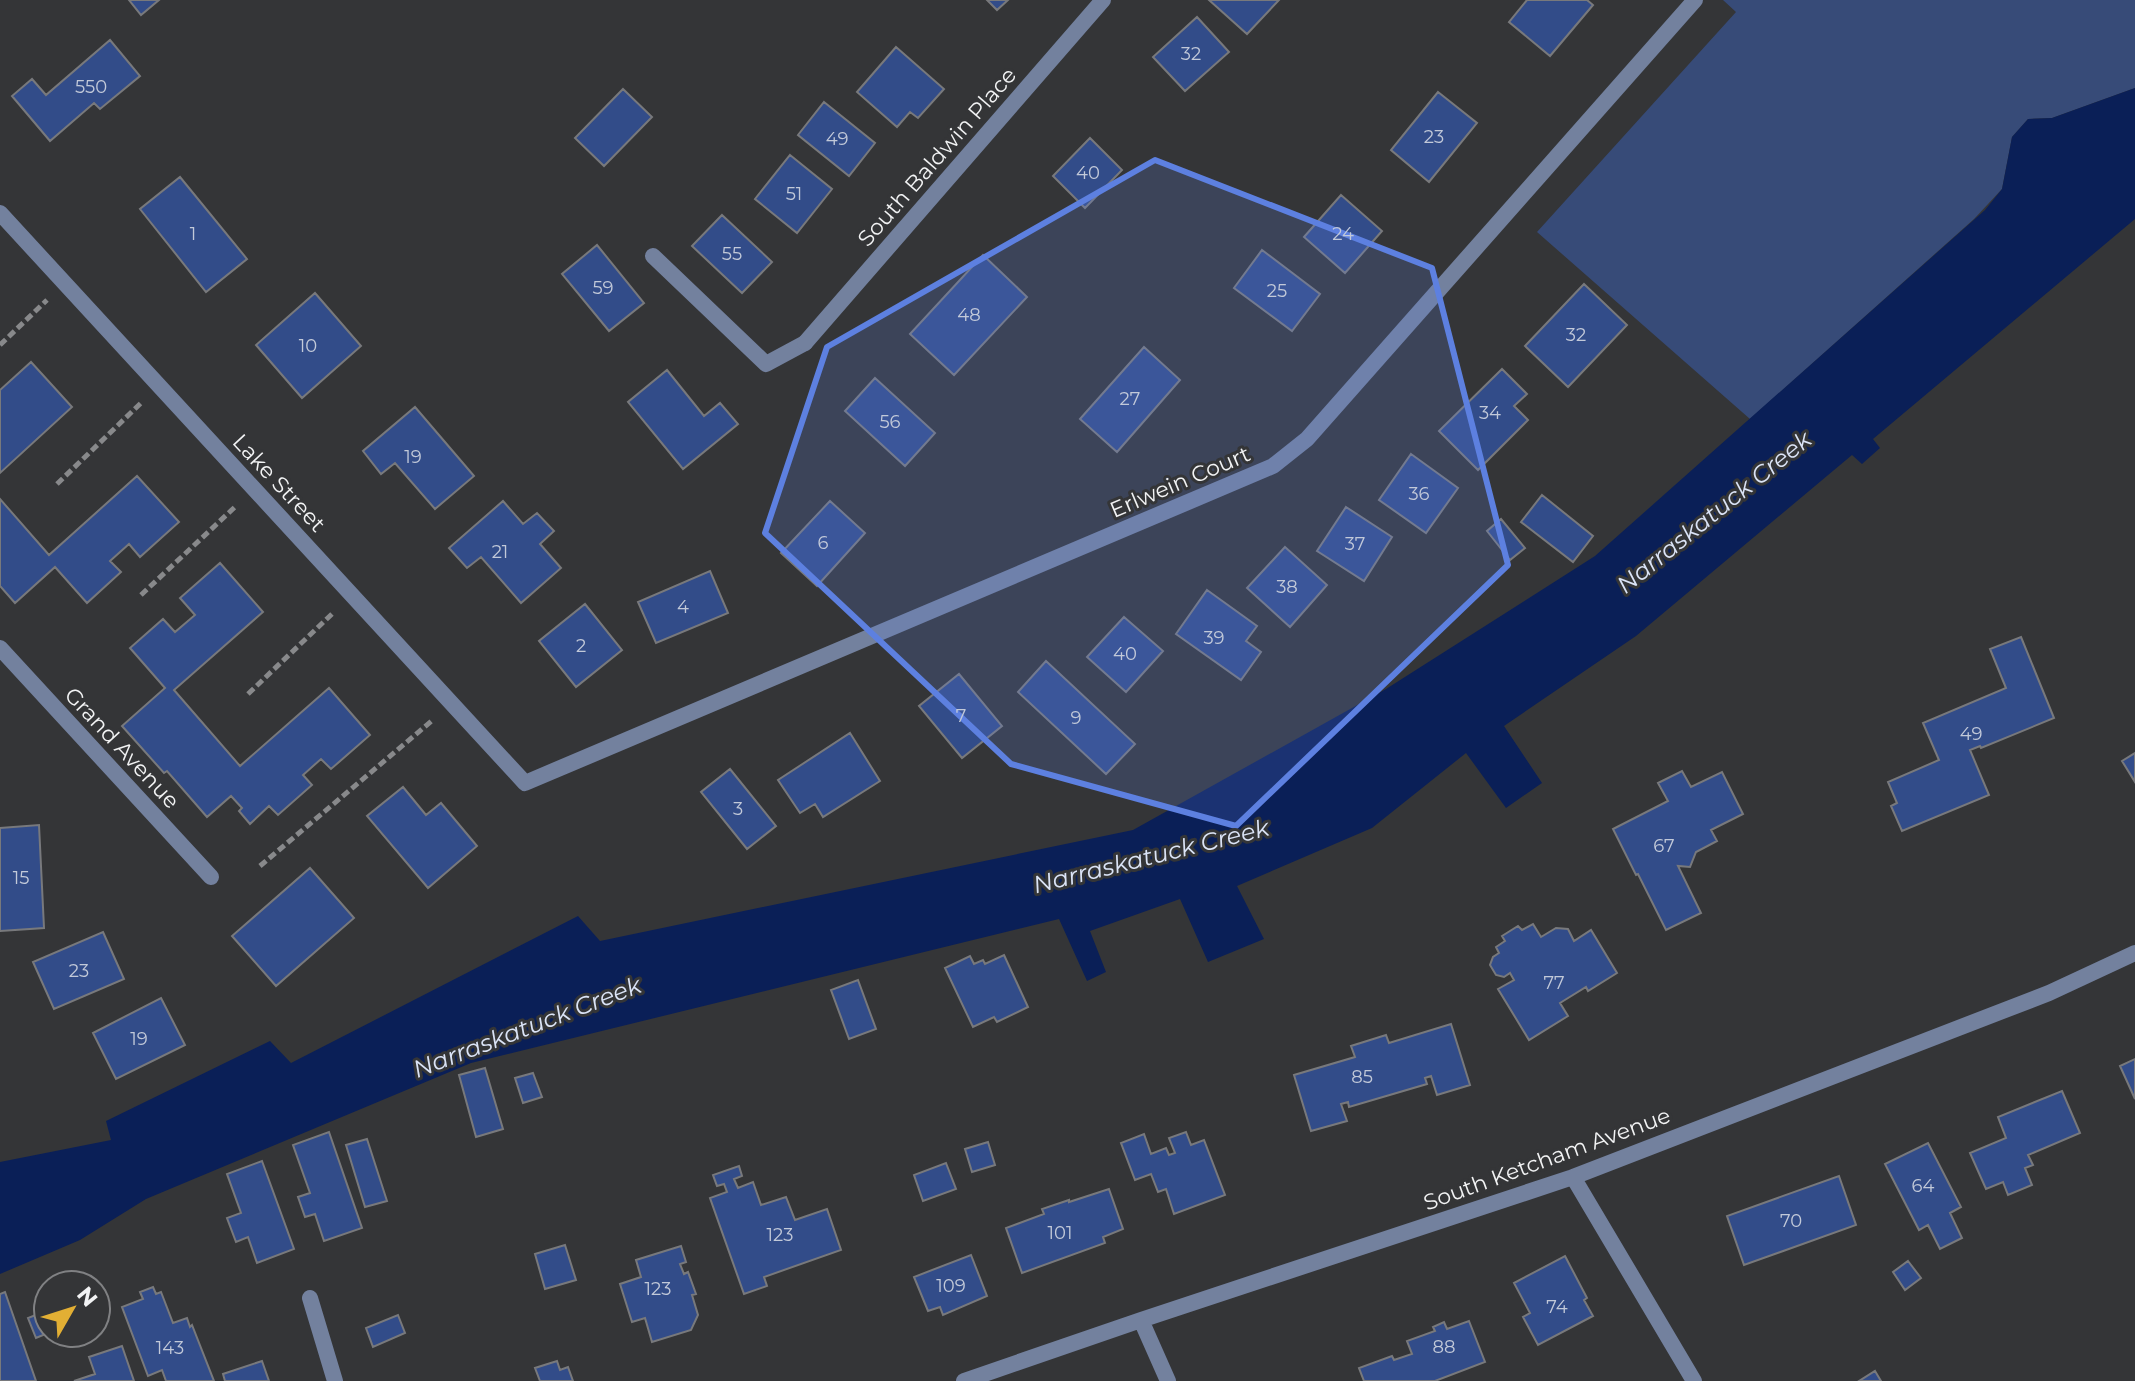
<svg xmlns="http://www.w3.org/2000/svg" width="2135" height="1381" viewBox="0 0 2135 1381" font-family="Montserrat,sans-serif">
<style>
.green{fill:#374b78}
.water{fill:#0a1f57}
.building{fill:#324c89;stroke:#78797c;stroke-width:2}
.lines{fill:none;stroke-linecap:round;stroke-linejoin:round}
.path{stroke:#88898b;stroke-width:5;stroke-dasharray:8 4;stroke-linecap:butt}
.lane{stroke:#73819e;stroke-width:16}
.street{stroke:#73819e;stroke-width:16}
.marked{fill:#5d80e0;fill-opacity:0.2;stroke:#5d80e0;stroke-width:6;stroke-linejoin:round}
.labels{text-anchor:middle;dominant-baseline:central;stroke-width:6;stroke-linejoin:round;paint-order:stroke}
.number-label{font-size:18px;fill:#c2c9d9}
.street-label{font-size:22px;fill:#f2f3f4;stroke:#343537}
.water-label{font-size:24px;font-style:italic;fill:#dbe4f7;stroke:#343537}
</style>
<rect width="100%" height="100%" fill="#343537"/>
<!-- green -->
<path class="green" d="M1723,0H2135V88L2052,118L2028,119L2012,137L2002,189L1974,219L1750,419L1537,232L1736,12Z"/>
<!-- water -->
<path class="water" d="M2135,88V219L1873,439L1880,448L1862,464L1852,455L1636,636L1504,726L1542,783L1506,808L1466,753L1372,828L1237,886L1264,939L1208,962L1180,899L1090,931L1106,972L1087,981L1059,919L471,1063L146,1199L80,1240L0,1274V1162L111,1140L106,1121L270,1041L291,1063L578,916L600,941L1133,830L1386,689L1595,556L1985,210L2002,189L2012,137L2028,119L2052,118Z"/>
<!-- building -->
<path class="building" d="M129,0H159L141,15Z
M987,0H1008L997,10Z
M1209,0H1279L1247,34Z
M1527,0H1587L1593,5L1550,56L1509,22Z
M1197,17L1229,52L1185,91L1153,57Z
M110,40L140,76L100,109L94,103L50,141L12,96L32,79L46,95Z
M896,47L944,89L918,118L910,112L897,127L857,92Z
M623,89L652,117L604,166L575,138Z
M1438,92L1477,123L1429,182L1391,150Z
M824,102L875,143L849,176L798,135Z
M1090,138L1122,170L1085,208L1053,176Z
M790,155L832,189L797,233L755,199Z
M180,177L247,259L206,292L140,209Z
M1341,195L1382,231L1345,273L1304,237Z
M722,215L772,262L742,293L692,246Z
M597,245L644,303L609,331L562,274Z
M1262,250L1320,294L1292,331L1234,288Z
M983,255L1027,297L954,375L910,334Z
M1584,284L1627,325L1568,387L1525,346Z
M315,293L361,346L302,398L256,345Z
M1144,347L1180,380L1117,452L1080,419Z
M31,362L72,407L0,473V390Z
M1502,369L1527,394L1514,406L1528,420L1478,470L1439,431Z
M667,370L704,416L720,403L738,424L683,469L628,402Z
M875,378L935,433L905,466L845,411Z
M415,407L474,476L435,509L395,463L381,474L363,451Z
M1411,454L1458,488L1426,533L1379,500Z
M137,476L179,522L140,557L129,544L110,561L121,572L87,603L55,567L15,603L0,586V499L49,555Z
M1542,495L1593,536L1573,562L1521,522Z
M503,501L523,524L537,513L554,531L540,544L561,568L521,603L481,557L467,568L449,548Z
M830,501L865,533L817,586L781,553Z
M1346,507L1392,537L1364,581L1317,551Z
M1501,519L1525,548L1510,560L1487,531Z
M1285,547L1327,585L1290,627L1247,588Z
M220,563L263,612L174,690L240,766L329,688L370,735L331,769L321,759L303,775L312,785L278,815L269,806L250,824L239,811L242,808L231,796L207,817L167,771L164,773L122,726L165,688L130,648L163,619L175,632L195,615L180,598Z
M710,571L728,613L656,643L638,602Z
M1207,590L1257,626L1246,641L1261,652L1241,680L1176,634Z
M585,604L622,650L576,687L539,641Z
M1124,617L1163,651L1126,692L1087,657Z
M2021,637L2054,718L1981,748L1980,746L1970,750L1989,795L1902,831L1891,806L1897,803L1888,782L1939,760L1923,723L2006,688L1990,649Z
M1046,661L1135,744L1106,774L1018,692Z
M959,674L1002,726L962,758L919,706Z
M850,733L880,781L823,817L815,804L800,813L778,780Z
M2135,753V782L2122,761Z
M730,769L776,826L747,849L701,792Z
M1682,771L1691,787L1722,772L1743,814L1711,830L1717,841L1696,852L1690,867L1678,866L1701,913L1666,930L1638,874L1636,875L1613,829L1668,801L1658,783Z
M403,787L426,815L441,803L477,846L428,888L367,816Z
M39,825L44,928L0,931V828Z
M310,868L354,918L276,986L232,936Z
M1533,924L1541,937L1556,928L1568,929L1574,941L1591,930L1617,973L1588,991L1586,987L1560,1003L1568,1016L1529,1040L1498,989L1514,980L1510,973L1504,977L1496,975L1490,965L1493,957L1499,953L1496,947L1505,941L1502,936L1518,926L1522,930Z
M103,932L124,979L54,1009L33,962Z
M1004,955L1028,1007L997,1022L994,1017L973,1027L945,968L970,956L974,964L983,960L985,964Z
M858,980L876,1029L849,1039L831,990Z
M161,998L185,1045L116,1079L93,1033Z
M1451,1024L1470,1085L1437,1095L1431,1076L1425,1078L1427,1084L1349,1107L1348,1102L1341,1104L1347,1121L1311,1131L1294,1075L1355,1057L1351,1046L1386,1035L1389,1043Z
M2135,1059V1099L2120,1066Z
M485,1068L503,1129L476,1137L459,1075Z
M533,1073L542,1097L523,1103L515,1078Z
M2062,1091L2080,1133L2028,1155L2033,1165L2025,1168L2032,1185L2008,1195L2003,1182L1986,1189L1970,1153L2006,1138L1998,1117Z
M329,1132L362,1228L324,1241L315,1214L305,1217L298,1197L310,1193L293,1145Z
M1186,1132L1191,1145L1204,1140L1225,1195L1174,1214L1166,1189L1158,1192L1151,1174L1135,1180L1121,1143L1144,1134L1151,1154L1166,1148L1169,1155L1175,1153L1169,1138Z
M367,1139L387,1201L365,1207L346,1145Z
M988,1142L995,1165L972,1172L965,1149Z
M1928,1143L1961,1207L1950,1213L1962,1238L1940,1249L1928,1225L1919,1230L1885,1164Z
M262,1161L294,1249L257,1263L248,1237L236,1242L227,1218L241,1213L227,1174Z
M946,1163L956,1189L923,1201L914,1175Z
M739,1166L742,1176L734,1179L738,1188L753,1182L761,1205L786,1197L795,1220L827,1209L841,1250L764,1277L767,1286L744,1294L710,1198L727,1192L724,1184L717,1186L713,1175Z
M1839,1176L1856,1225L1744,1265L1727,1216Z
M1109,1189L1123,1229L1103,1237L1105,1243L1022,1273L1006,1228L1044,1214L1042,1209L1069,1200V1202Z
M565,1245L576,1280L545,1289L535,1254Z
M681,1246L686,1262L680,1264L684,1274L688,1272L696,1294L692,1295L698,1315L691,1330L652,1342L645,1318L632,1322L620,1284L641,1277L636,1260Z
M971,1255L987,1296L943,1315L940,1307L928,1311L914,1277Z
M1565,1256L1587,1298L1584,1300L1593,1316L1538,1345L1523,1317L1530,1313L1514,1283Z
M1908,1261L1921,1278L1905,1290L1893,1272Z
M153,1287L156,1294L161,1292L173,1323L187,1318L190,1327L192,1325L214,1381H166L162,1370L148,1376L122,1307L143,1299L140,1292Z
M5,1292L36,1381H0V1294Z
M43,1312L48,1324V1333L36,1338L28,1318Z
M398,1315L405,1333L373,1347L366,1328Z
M1469,1321L1485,1362L1435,1381H1364L1359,1368L1392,1356L1394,1360L1412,1354L1407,1341L1435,1331L1433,1327L1444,1322L1447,1329Z
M122,1346L134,1381H74L95,1374L89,1357Z
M262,1361L269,1381H225L223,1374Z
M557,1361L560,1370L568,1367L573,1381H540L535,1368Z
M1875,1371L1881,1381H1859Z"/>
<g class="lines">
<!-- path -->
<path class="path" d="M0,345L47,300
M57,484L141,403
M141,595L236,506
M248,694L334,612
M260,866L434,719"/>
<!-- lane -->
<path class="lane" d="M653,256L766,364L805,343
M310,1298L335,1381"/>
<!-- street -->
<path class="street" d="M0,213L525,783L1273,466L1307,439L1695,0
M805,343L1103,0
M0,648L211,877
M1573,1177L1694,1381
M1141,1320L1168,1381
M964,1381L1141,1320L1573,1177L2049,993L2135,953"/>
</g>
<!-- marked area -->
<path class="marked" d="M1155,160L1432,268L1508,565L1236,826L1011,764L765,533L827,347Z"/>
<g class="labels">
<!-- number labels -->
<g class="number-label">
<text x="1191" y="54">32</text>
<text x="91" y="87">550</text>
<text x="1434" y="137">23</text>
<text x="837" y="139">49</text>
<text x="1088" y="173">40</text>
<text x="794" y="194">51</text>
<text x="193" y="234">1</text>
<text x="1343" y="234">24</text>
<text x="732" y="254">55</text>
<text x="603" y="288">59</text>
<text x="1277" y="291">25</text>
<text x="969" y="315">48</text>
<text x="1576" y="335">32</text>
<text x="308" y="346">10</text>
<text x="1130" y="399">27</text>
<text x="1490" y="413">34</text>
<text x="890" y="422">56</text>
<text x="413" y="457">19</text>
<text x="1419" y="494">36</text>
<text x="823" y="543">6</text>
<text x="1355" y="544">37</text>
<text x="500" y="552">21</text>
<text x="1287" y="587">38</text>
<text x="683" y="607">4</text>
<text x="1214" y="638">39</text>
<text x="581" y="646">2</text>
<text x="1125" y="654">40</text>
<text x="961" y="716">7</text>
<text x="1076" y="718">9</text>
<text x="1971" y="734">49</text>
<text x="738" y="809">3</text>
<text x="1664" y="846">67</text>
<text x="21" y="878">15</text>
<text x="79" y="971">23</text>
<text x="1554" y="983">77</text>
<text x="139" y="1039">19</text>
<text x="1362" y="1077">85</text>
<text x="1923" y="1186">64</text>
<text x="1791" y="1221">70</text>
<text x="1060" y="1233">101</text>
<text x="780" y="1235">123</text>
<text x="951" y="1286">109</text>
<text x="658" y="1289">123</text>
<text x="1557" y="1307">74</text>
<text x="1444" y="1347">88</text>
<text x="170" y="1348">143</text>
</g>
<!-- street labels -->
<g class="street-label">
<text transform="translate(937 157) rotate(-49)">South Baldwin Place</text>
<text transform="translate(1180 482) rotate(-23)">Erlwein Court</text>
<text transform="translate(279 483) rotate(47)">Lake Street</text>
<text transform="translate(122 748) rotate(47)">Grand Avenue</text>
<text transform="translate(1547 1159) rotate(-20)">South Ketcham Avenue</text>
</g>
<!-- water labels -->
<g class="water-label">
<text transform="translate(1714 512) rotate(-39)">Narraskatuck Creek</text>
<text transform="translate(1151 856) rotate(-14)">Narraskatuck Creek</text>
<text transform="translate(527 1027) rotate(-21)">Narraskatuck Creek</text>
</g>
</g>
<!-- north arrow -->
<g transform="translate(72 1309) rotate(51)"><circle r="38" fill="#343537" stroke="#808183" stroke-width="2"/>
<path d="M0-6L14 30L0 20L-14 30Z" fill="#e2af34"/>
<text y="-12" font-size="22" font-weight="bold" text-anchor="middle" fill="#f2f3f4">N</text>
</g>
</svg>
